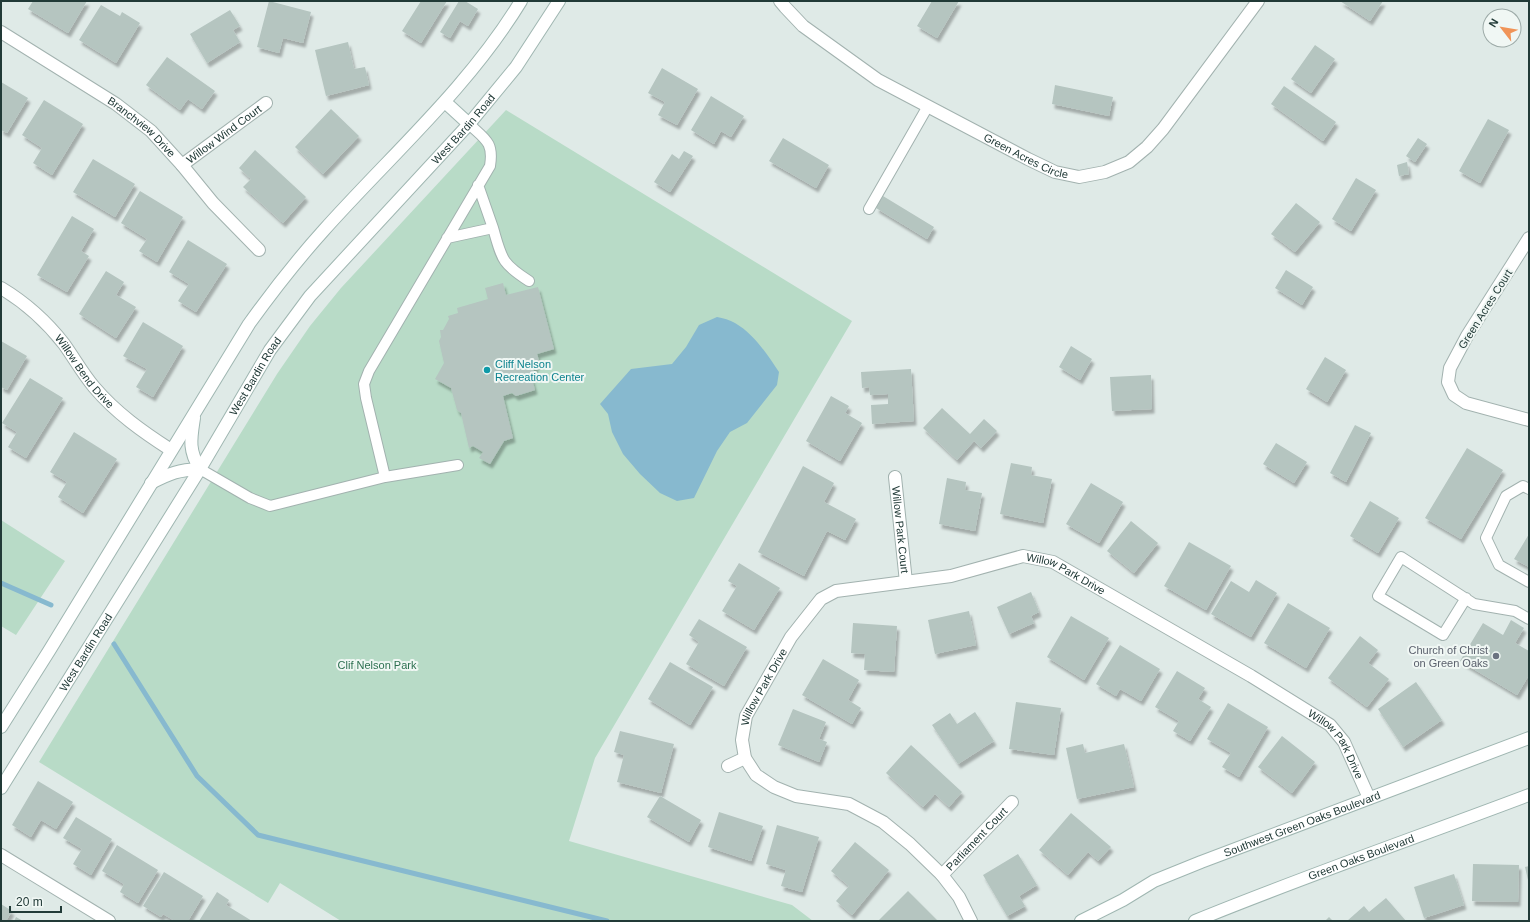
<svg xmlns="http://www.w3.org/2000/svg" width="1530" height="922" viewBox="0 0 1530 922" font-family="Arial,sans-serif">
<style>
.green{fill:#b8dbc7}
.water{fill:#87b9cf}
.lines{fill:none;stroke-linecap:round;stroke-linejoin:round}
.stream{stroke:#87b9cf;stroke-width:5}
.building{fill:#b5c5c0;filter:url(#shadow)}
.lane-casing{stroke:#a2b2af;stroke-width:12}
.street-casing{stroke:#a2b2af;stroke-width:14}
.secondary-casing{stroke:#9fb6b1;stroke-width:14}
.lane{stroke:#fff;stroke-width:10}
.street{stroke:#fff;stroke-width:12}
.secondary{stroke:#fff;stroke-width:12}
.culture-dot{fill:#0f9aa8;stroke:#f0f7f4;stroke-width:1.5}
.worship-dot{fill:#6b7280;stroke:#f0f7f4;stroke-width:1.5}
.labels{text-anchor:middle;dominant-baseline:central;stroke-width:4;stroke-linejoin:round;paint-order:stroke}
.street-label{font-size:11px;fill:#213a37;stroke:#f0f7f4}
.culture-label{font-size:11px;fill:#0d838f;stroke:#f0f7f4;text-anchor:start}
.worship-label{font-size:11px;fill:#5b616d;stroke:#f0f7f4;text-anchor:end}
.park-label{font-size:11px;fill:#2c7050;stroke:#f0f7f4}
</style>
<defs>
<filter id="shadow"><feDropShadow dx="2.5" dy="4.5" stdDeviation="1" flood-color="#0004"/></filter>
</defs>
<rect width="100%" height="100%" fill="#dfeae7"/>
<!-- green -->
<path class="green" d="M506,110L852,321L595,758L569,841L792,905L813,921H341L280,883L268,903L39,762L277,374L310,326L341,288Z
M1,520L65,561L16,635L1,626Z"/>
<!-- water -->
<path class="water" d="M717,317C723,318 730,320 735,323C754,334 767,354 779,372L777,385L747,423L730,432L717,451L694,498L677,501L660,493L640,474L623,454L612,432L608,414L600,404L631,369L672,364L686,347L699,325Z"/>
<g class="lines">
<!-- stream -->
<path class="stream" d="M1,583L51,605
M114,644L197,776L258,835L607,921"/>
</g>
<!-- building -->
<path class="building" d="M33,1H87L68,33L28,9Z
M269,1L311,12L303,43L283,38L279,53L257,47Z
M421,1H447L421,43L402,31Z
M459,1H465L478,9L468,26L460,21L450,38L440,32Z
M932,1H959L937,38L917,26Z
M1340,1H1383L1370,21Z
M101,5L120,16L122,12L140,23L116,63L79,40Z
M230,10L240,26L233,30L240,42L207,63L190,34Z
M348,42L354,69L365,67L369,85L326,96L315,50Z
M1315,45L1335,59L1311,93L1291,79Z
M167,57L215,91L202,109L188,99L180,110L146,85Z
M662,68L698,89L677,125L658,115L665,102L648,93Z
M1,82L28,98L7,133L1,130Z
M1055,85L1113,97L1109,116L1052,104Z
M1284,86L1336,122L1323,141L1271,104Z
M711,96L744,116L731,137L721,131L714,144L691,130Z
M44,100L83,124L52,175L33,163L42,148L22,135Z
M331,109L359,136L323,174L295,147Z
M1488,119L1509,130L1480,183L1459,171Z
M783,138L829,165L816,188L769,161Z
M1418,138L1427,144L1415,162L1406,156Z
M255,150L306,197L283,223L243,187L251,179L239,168Z
M684,151L693,156L670,192L654,182L672,154L679,159Z
M93,159L135,184L115,217L73,192Z
M1407,162L1409,174L1399,176L1397,165Z
M1356,178L1376,190L1351,231L1332,219Z
M140,191L183,217L157,262L139,251L147,239L121,223Z
M883,196L934,227L927,239L876,208Z
M1296,203L1320,222L1295,252L1271,234Z
M72,216L94,229L81,251L89,256L67,292L37,275Z
M188,240L227,264L196,312L178,301L189,284L169,272Z
M1286,270L1313,287L1302,305L1275,288Z
M106,271L124,282L116,295L136,307L116,338L79,314Z
M503,283L506,295L538,287L554,349L537,354L540,364H537L531,375L535,390L516,396L512,393L503,396L513,438L504,441L490,464L479,458L483,452L473,446L469,448L461,413L457,410L451,388L435,379L444,363L439,341L441,337L440,330H443L449,319L448,316L458,313L457,308L488,299L485,288Z
M143,322L183,346L153,397L136,387L147,369L123,356Z
M1,341L27,356L7,390L1,387Z
M1071,346L1092,359L1080,380L1059,367Z
M1325,357L1346,370L1327,402L1306,389Z
M911,369L914,421L872,424L871,405L888,404V394L870,395L869,387L862,388L861,372Z
M1151,375L1152,409L1112,411L1110,377Z
M30,378L63,398L26,458L8,447L17,432L2,423Z
M831,396L849,406L845,413L862,423L840,461L806,441Z
M942,408L970,434L984,419L997,431L981,448L974,441L957,460L923,428Z
M1355,425L1371,433L1346,482L1330,473Z
M74,432L117,459L83,513L58,497L67,482L50,472Z
M1276,443L1307,462L1294,483L1263,464Z
M1467,448L1503,470L1461,539L1425,518Z
M1011,463L1032,467L1031,475L1052,479L1043,523L1000,514Z
M803,466L834,483L824,502L856,519L845,540L827,531L804,576L758,552Z
M947,478L966,482L965,490L982,493L975,531L939,524Z
M1091,483L1123,502L1099,543L1066,524Z
M1370,501L1399,518L1378,553L1350,536Z
M1131,521L1158,543L1134,573L1107,551Z
M1529,534V567L1514,559Z
M1189,542L1231,566L1206,610L1164,586Z
M739,563L780,588L754,630L722,611L737,586L728,581Z
M1256,580L1277,593L1251,637L1211,614L1231,581L1249,592Z
M1031,592L1039,612L1031,616L1034,623L1009,634L997,607Z
M1288,603L1330,628L1306,668L1264,643Z
M969,611L976,645L935,654L928,620Z
M1071,616L1109,638L1084,680L1047,657Z
M699,619L747,647L724,686L686,664L699,642L689,635Z
M1511,620L1524,628L1515,643L1529,651V675L1517,695L1460,661L1483,623L1503,635Z
M853,623L897,626L894,672L864,670L865,654L851,653Z
M1360,636L1378,650L1368,663L1389,679L1367,707L1328,678Z
M1120,645L1160,669L1141,701L1120,689L1116,696L1096,684Z
M823,659L859,680L848,700L861,708L852,724L802,695Z
M670,662L713,687L690,725L648,699Z
M1177,671L1205,688L1198,699L1211,707L1190,741L1173,731L1179,721L1155,707Z
M1416,682L1442,720L1403,747L1378,709Z
M1016,702L1061,708L1054,755L1009,749Z
M1228,703L1268,727L1239,777L1222,767L1231,753L1207,739Z
M793,709L826,722L819,739L827,742L819,762L778,745Z
M975,712L994,741L958,764L932,725L950,713L957,724Z
M620,731L674,744L661,793L617,782L624,755L614,752Z
M1282,736L1315,762L1292,793L1258,767Z
M1083,744L1085,753L1124,744L1134,787L1077,799L1066,748Z
M911,745L962,792L949,807L935,794L923,807L886,773Z
M38,781L73,802L56,829L41,820L31,837L12,825Z
M660,796L701,820L689,842L647,817Z
M719,812L763,826L751,861L708,847Z
M1071,813L1111,847L1098,861L1088,852L1068,875L1039,850Z
M76,817L112,839L91,875L73,864L82,849L63,838Z
M777,825L819,837L802,892L781,886L786,870L766,864Z
M855,842L889,870L852,915L836,901L849,886L831,871Z
M117,845L158,870L138,903L120,892L124,884L102,871Z
M1018,854L1037,885L1019,896L1025,906L1007,916L983,875Z
M1473,864L1519,865L1518,902L1472,901Z
M1529,866V880H1528L1525,867Z
M164,872L203,896L188,921H175L163,914L161,917L143,906Z
M1454,874L1464,905L1424,918L1414,887Z
M908,891L938,921H880L879,920Z
M217,892L229,900L226,905L252,921H199Z
M1386,898L1406,921H1347L1364,906L1369,912Z
M1,904L12,911L6,921H1Z
M16,917L23,921H14Z
M1329,917L1333,921H1325Z"/>
<g class="lines">
<!-- lane casing -->
<g class="lane-casing">
<path id="lane" d="M869,209L928,106
M493,228C502,259 501,263 529,281
M447,238L493,228L478,185
M200,469L250,498L270,506L385,477L366,398L364,384L369,371L490,166C494,142 485,139 469,124
M385,477L458,465
M1529,489L1523,486L1506,496L1486,538L1499,565L1529,582
M1466,598L1443,635L1378,596L1401,557L1474,604L1515,611L1529,619"/>
</g>
<!-- street casing -->
<g class="street-casing">
<g id="street">
<path id="s1" d="M780,1L785,7L803,26L878,80L1028,159L1055,172L1079,177L1105,172L1129,162L1147,147L1163,129L1258,1"/>
<path id="s2" d="M1,32L116,104L151,131L182,165L213,203L259,250"/>
<path id="s3" d="M182,165L266,103"/>
<path d="M1529,238L1467,336L1450,368L1448,382L1454,395L1466,403L1529,420"/>
<path id="s4" d="M1,288C26,303 46,321 64,344C74,358 83,374 94,387C116,413 143,432 171,450"/>
<path id="s5" d="M895,477L906,582"/>
<path d="M728,766L745,758"/>
<path d="M1,855L109,921"/>
<path id="s6" d="M942,875L1012,802"/>
<path id="s7" d="M971,921L959,897L942,875L910,844L883,822L849,804L796,796L774,787L756,775L745,758L742,740L746,716L791,637L821,599L836,591L951,576L1023,556L1053,562L1251,676L1330,725L1344,742L1369,798"/>
</g>
</g>
<!-- secondary casing -->
<g class="secondary-casing">
<g id="secondary">
<path d="M445,102L469,124"/>
<path d="M151,483C171,473 178,470 200,469C188,450 191,438 194,418"/>
<path d="M1,727L49,651L249,324C272,292 297,260 324,230C391,155 468,88 521,1"/>
<path id="s8" d="M1,788L200,469L270,350L310,296L469,124L516,67L559,1"/>
<path id="s9" d="M1081,921L1123,900L1154,881L1201,862L1529,738"/>
<path id="s10" d="M1195,921C1305,876 1418,837 1529,795"/>
</g>
</g>
<!-- lane -->
<use href="#lane" class="lane"/>
<!-- street -->
<use href="#street" class="street"/>
<!-- secondary -->
<use href="#secondary" class="secondary"/>
</g>
<!-- markers -->
<circle class="culture-dot" cx="487" cy="370" r="4"/>
<circle class="worship-dot" cx="1496" cy="656" r="4"/>
<g class="labels">
<!-- street labels -->
<g class="street-label">
<text stroke="none"><textPath href="#s2" startOffset="170">Branchview Drive</textPath></text>
<text stroke="none"><textPath href="#s8" startOffset="808">West Bardin Road</textPath></text>
<text stroke="none"><textPath href="#s3" startOffset="52">Willow Wind Court</textPath></text>
<text stroke="none"><textPath href="#s1" startOffset="293">Green Acres Circle</textPath></text>
<text transform="translate(1485 309) rotate(-58)">Green Acres Court</text>
<text stroke="none"><textPath href="#s4" startOffset="119">Willow Bend Drive</textPath></text>
<text stroke="none"><textPath href="#s8" startOffset="484">West Bardin Road</textPath></text>
<text stroke="none"><textPath href="#s5" startOffset="53">Willow Park Court</textPath></text>
<text stroke="none"><textPath href="#s7" startOffset="728">Willow Park Drive</textPath></text>
<text stroke="none"><textPath href="#s8" startOffset="160">West Bardin Road</textPath></text>
<text stroke="none"><textPath href="#s7" startOffset="368">Willow Park Drive</textPath></text>
<text stroke="none"><textPath href="#s7" startOffset="1052">Willow Park Drive</textPath></text>
<text stroke="none"><textPath href="#s9" startOffset="242">Southwest Green Oaks Boulevard</textPath></text>
<text stroke="none"><textPath href="#s6" startOffset="50">Parliament Court</textPath></text>
<text stroke="none"><textPath href="#s10" startOffset="178">Green Oaks Boulevard</textPath></text>
</g>
<!-- culture labels -->
<g class="culture-label">
<text x="495" y="364">Cliff Nelson<tspan x="495" dy="13">Recreation Center</tspan></text>
</g>
<!-- worship labels -->
<g class="worship-label">
<text x="1488" y="650">Church of Christ<tspan x="1488" dy="13">on Green Oaks</tspan></text>
</g>
<!-- park labels -->
<g class="park-label">
<text x="377" y="665">Clif Nelson Park</text>
</g>
</g>
<!-- border -->
<rect width="1530" height="922" fill="none" stroke="#213a37" stroke-width="4"/>
<!-- north arrow -->
<g transform="translate(1502 28) rotate(301)"><circle r="19" fill="#f0f7f4" stroke="#9daba8"/>
<path d="M0-3L7 15L0 10L-7 15Z" fill="#f09458"/>
<text y="-6" font-size="11" font-weight="bold" text-anchor="middle" fill="#213a37">N</text>
</g>
<!-- scale -->
<path d="M10 906v6h51v-6" fill="none" stroke="#213a37" stroke-width="2"/>
<text x="16" y="906" font-size="12" fill="#213a37" stroke="#f0f7f4" stroke-width="3" paint-order="stroke">20 m</text>
</svg>
